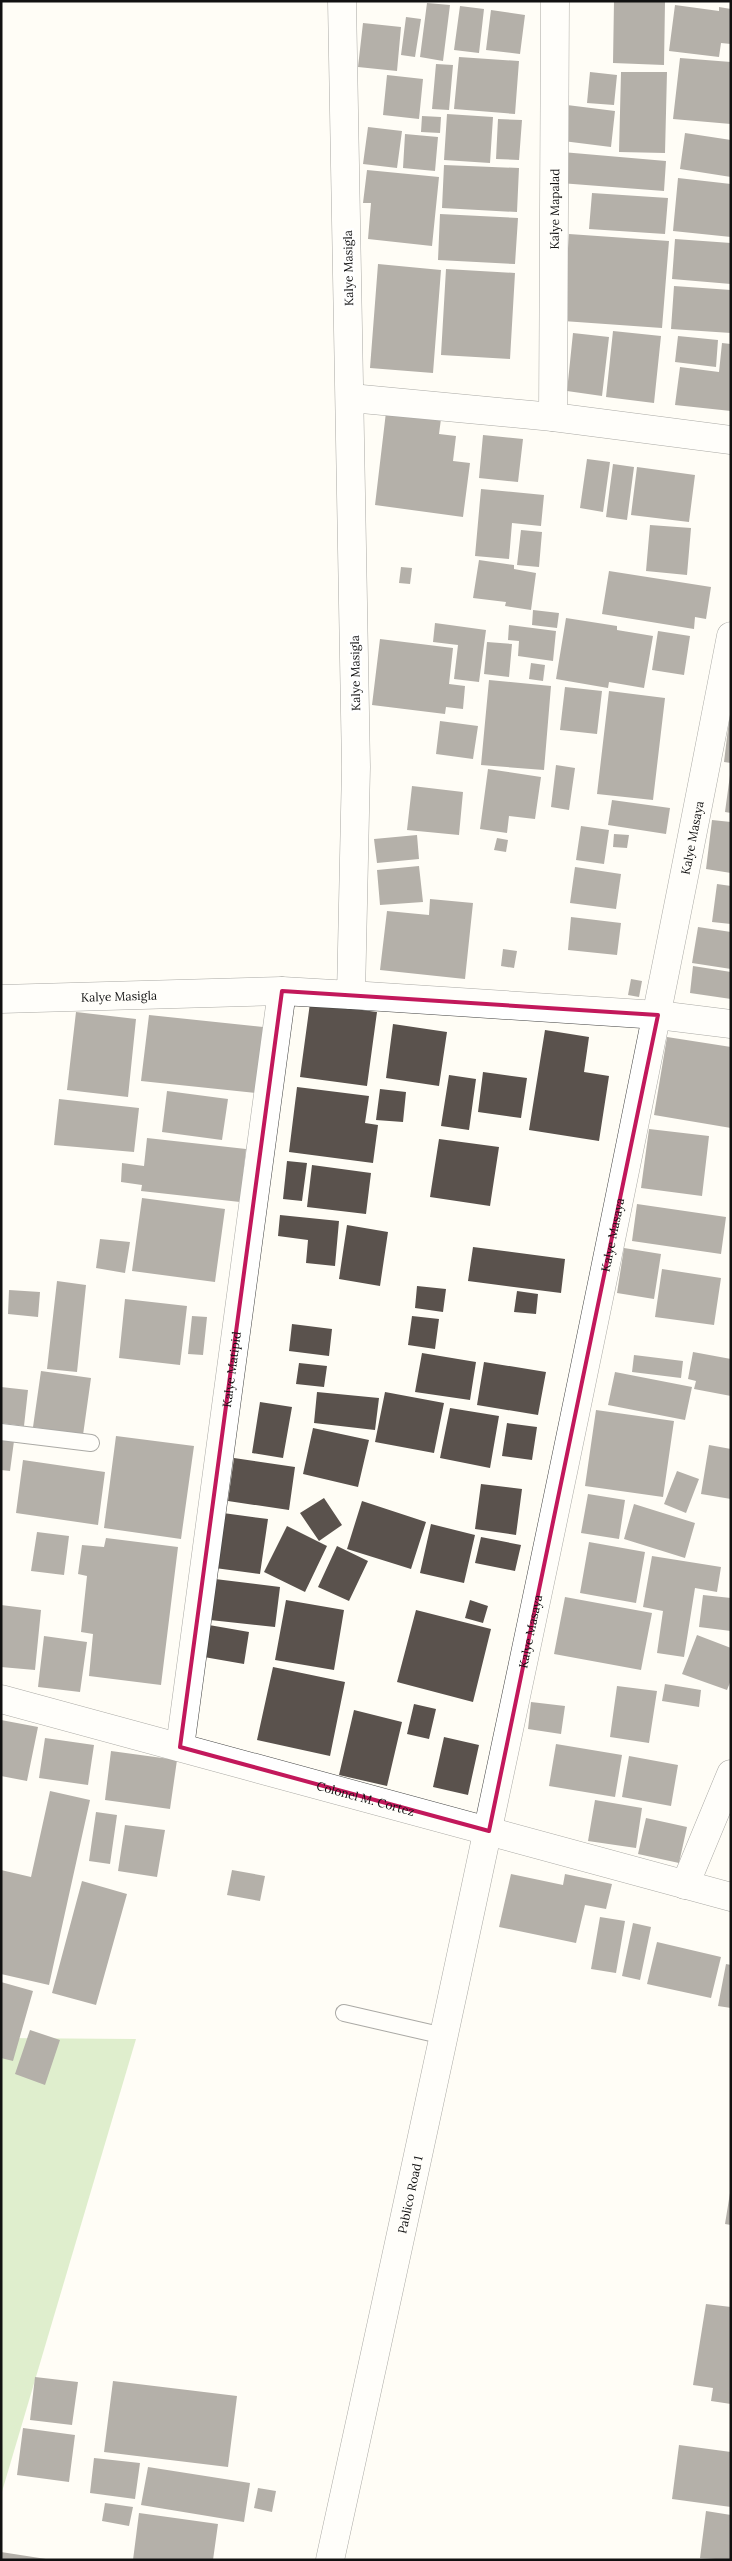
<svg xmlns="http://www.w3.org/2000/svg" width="732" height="2561" viewBox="0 0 732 2561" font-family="Lora,serif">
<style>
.forest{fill:#b9dc9c}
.building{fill:#5a524d}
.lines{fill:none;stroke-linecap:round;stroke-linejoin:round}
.lane-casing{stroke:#444;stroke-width:18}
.street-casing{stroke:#444;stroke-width:29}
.lane{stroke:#fff;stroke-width:16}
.street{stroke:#fff;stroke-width:28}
.marked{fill:none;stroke:#c2185b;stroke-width:4;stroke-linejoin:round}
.labels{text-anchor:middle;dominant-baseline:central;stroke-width:5;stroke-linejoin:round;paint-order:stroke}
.street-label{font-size:12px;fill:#111;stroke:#fff}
</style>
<rect width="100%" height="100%" fill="#fffdf5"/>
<!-- forest -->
<path class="forest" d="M1,2038L136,2039L1,2495Z"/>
<!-- building -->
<path class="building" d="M614,1L665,2L664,65L613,63Z
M427,3L450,5L443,61L420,57Z
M675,5L719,11V7L731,9V44L721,43L719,57L669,51Z
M460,6L484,9L479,53L454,50Z
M491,10L525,15L520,54L486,50Z
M406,17L421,19L415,57L401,55Z
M363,23L401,27L397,71L358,67Z
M459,57L519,61L515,114L454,109Z
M680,58L731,62V124L673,119Z
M436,64L453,65L449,110L432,109Z
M590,72L617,75L614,105L587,103Z
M621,72H667L665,153L619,152Z
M387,75L423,79L419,119L383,115Z
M567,105L615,111L611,147L563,141Z
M447,114L493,117L490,163L444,160Z
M422,116L441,117L440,133L421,132Z
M498,119L522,120L519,160L496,159Z
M368,127L402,131L397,168L363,164Z
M685,133L731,140V177L680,169Z
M405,134L438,137L435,171L403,168Z
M562,152L666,161L664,191L560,183Z
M444,165L519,168L517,212L442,208Z
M367,170L439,177L432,246L368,239L371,203H363Z
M678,178L731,184V237L673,231Z
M592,193L668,198L665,234L589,229Z
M440,214L518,218L515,264L438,260Z
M569,234L669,241L662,328L563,321Z
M675,239L731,243V284L672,279Z
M378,264L441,270L433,373L370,368Z
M446,269L515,273L510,359L441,355Z
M674,286L731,290V333L671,329Z
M613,331L661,336L654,403L606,397Z
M573,333L609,337L602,396L567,391Z
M678,336L718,340L716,367L675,362Z
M722,343L731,344V411L675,405L680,367L719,372Z
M386,412L441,419L439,434L456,436L453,461L470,463L463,517L375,505Z
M483,435L523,439L518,482L479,478Z
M587,459L610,462L603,512L580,508Z
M613,464L634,467L627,520L606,517Z
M637,467L695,475L689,522L631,515Z
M481,489L544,495L541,526L512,523L509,559L475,556Z
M650,525L691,528L687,575L646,571Z
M521,530L542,532L539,567L517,565Z
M479,560L514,565V569L536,573L531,610L505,606L506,602L473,598Z
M401,567L412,568L410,584L399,583Z
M609,571L711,587L706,619L695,617L694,629L602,614Z
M533,610L559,613L557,628L532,625Z
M566,618L617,626V630L653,636L644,688L609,682L608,688L556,679Z
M435,623L486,630L479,682L454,679L458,645L433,642Z
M509,625L556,631L553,661L518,656L519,641L508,640Z
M658,631L690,636L684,675L652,670Z
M380,639L453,648L449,684L465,686L463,709L446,707L445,714L372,705Z
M487,642L512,644L509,677L484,674Z
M531,663L545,665L543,681L529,679Z
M489,680L551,686L544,770L481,765Z
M565,687L602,691L597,734L560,730Z
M609,691L665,698L653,800L597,794Z
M730,712H731V763L724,762Z
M440,721L478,726L473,759L436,754Z
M556,765L575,768L569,810L551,807Z
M488,769L541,777L535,819L509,816L507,833L480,829Z
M730,775L731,776V813L725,812Z
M412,786L463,792L459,835L407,830Z
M612,800L670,808L666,834L608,825Z
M712,820L731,822V873L706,869Z
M581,826L609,830L604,864L576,860Z
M614,834L629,835L627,848L613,847Z
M417,835L419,859L377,863L374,839Z
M497,838L508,840L506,852L494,850Z
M419,866L423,902L380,905L377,870Z
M575,867L621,874L616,909L570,903Z
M717,884L731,886V924L712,922Z
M430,899L473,903L465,979L380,970L387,911L429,915Z
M571,917L621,923L617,955L568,950Z
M698,927L731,932V969L692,963Z
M503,949L517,951L514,968L501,966Z
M693,966L731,972V999L690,993Z
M631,979L642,981L639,997L628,995Z
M310,1003L377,1012L367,1086L300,1077Z
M76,1012L136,1019L128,1097L67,1090Z
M149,1015L263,1027L256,1093L141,1081Z
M393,1024L447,1032L439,1086L386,1078Z
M545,1030L589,1037L584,1072L609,1076L599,1141L529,1130Z
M667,1037L731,1047V1128L654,1115Z
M483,1072L527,1078L521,1118L478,1112Z
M449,1075L476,1079L469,1130L441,1126Z
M297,1087L369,1096L365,1123L378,1125L373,1163L289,1152Z
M380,1089L406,1092L403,1122L376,1120Z
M167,1091L228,1099L222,1140L162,1132Z
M59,1099L139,1108L134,1152L54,1145Z
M649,1129L709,1136L702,1196L641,1188Z
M147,1138L246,1149L240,1202L141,1191L142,1185L121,1182L122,1163L144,1166Z
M439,1139L499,1147L490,1206L430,1197Z
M287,1161L307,1163L302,1201L283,1199Z
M312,1165L371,1173L366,1214L307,1207Z
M142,1198L225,1209L215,1282L132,1271Z
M637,1204L726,1217L721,1254L632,1241Z
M280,1215L339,1221L335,1266L306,1263L308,1240L278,1236Z
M347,1225L388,1232L380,1286L339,1279Z
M100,1239L130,1242L125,1273L96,1268Z
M473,1247L565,1259L561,1293L468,1281Z
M624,1248L661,1254L654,1299L617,1293Z
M662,1269L721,1278L714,1325L655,1317Z
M57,1281L86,1285L77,1372L47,1369Z
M417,1286L446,1289L443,1312L415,1308Z
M9,1290L40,1292L38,1317L8,1314Z
M517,1291L538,1294L536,1314L514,1312Z
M125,1299L187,1306L180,1365L119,1358Z
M192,1316L207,1317L203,1355L188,1354Z
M412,1316L439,1319L435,1349L408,1345Z
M292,1324L332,1329L329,1356L289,1351Z
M693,1352L731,1359V1396L694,1389L696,1381L688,1379Z
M422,1353L476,1362L470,1400L415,1392Z
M634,1355L683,1361L681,1378L632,1372Z
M484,1362L546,1372L538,1415L477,1405Z
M299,1363L327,1366L324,1387L296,1384Z
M41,1371L91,1378L83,1435L33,1427Z
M615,1372L692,1387L685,1420L608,1405Z
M1,1387L28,1390L24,1426L1,1423Z
M317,1392L379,1398L375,1430L314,1423Z
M385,1392L444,1403L434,1453L375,1442Z
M260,1402L292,1407L283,1458L252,1453Z
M450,1408L499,1416L490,1468L440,1458Z
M596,1410L674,1421L663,1497L585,1486Z
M507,1423L537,1427L532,1460L502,1456Z
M313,1428L369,1440L358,1487L303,1474Z
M116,1436L194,1446L181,1539L104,1528Z
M1,1440L14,1441L10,1471L1,1470Z
M709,1445L731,1449V1499L701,1494Z
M234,1458L295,1467L289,1510L228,1501Z
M23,1460L105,1472L98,1525L16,1513Z
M677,1471L699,1479L686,1513L664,1504Z
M481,1484L522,1489L516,1535L475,1529Z
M588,1494L625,1500L619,1539L581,1533Z
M324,1498L342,1525L319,1541L300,1513Z
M362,1501L426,1522L411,1569L347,1549Z
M634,1504L695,1523L685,1558L624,1539Z
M223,1513L268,1519L260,1574L215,1568Z
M431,1524L475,1535L464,1583L420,1573Z
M287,1526L327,1546L305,1592L264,1572Z
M37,1532L69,1536L64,1575L31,1571Z
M481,1537L521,1545L515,1571L475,1563Z
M106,1538L178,1547L161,1685L89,1676L93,1634L81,1632L87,1576L78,1574L82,1545L104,1547Z
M589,1542L645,1552L636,1603L580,1593Z
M337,1546L368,1561L349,1601L318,1587Z
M652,1556L721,1567L717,1592L695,1588L684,1657L657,1653L663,1611L643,1607Z
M215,1579L280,1587L275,1627L210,1620Z
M703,1595L731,1598V1631L699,1627Z
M565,1597L652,1613L641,1670L554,1654Z
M286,1600L344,1610L334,1670L275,1660Z
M470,1600L488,1606L483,1623L465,1618Z
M1,1605L41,1610L35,1670L1,1667Z
M416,1610L491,1629L473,1702L397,1682Z
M209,1625L249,1632L244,1664L204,1657Z
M697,1635L731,1648V1680L727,1690L682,1674Z
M44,1636L87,1642L80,1692L38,1687Z
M273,1667L345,1682L330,1756L257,1740Z
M665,1684L701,1690L699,1707L662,1701Z
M617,1686L657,1691L649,1743L610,1737Z
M531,1702L565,1706L561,1734L528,1729Z
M414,1704L436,1709L429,1739L407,1734Z
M354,1710L402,1722L387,1786L339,1775Z
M1,1720L38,1727L27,1781L1,1776Z
M444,1737L479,1745L468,1795L433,1787Z
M45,1738L94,1745L88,1785L39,1778Z
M556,1744L622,1755L615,1797L549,1786Z
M111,1751L177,1760L170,1809L105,1800Z
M629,1756L678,1765L671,1806L622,1797Z
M50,1791L90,1800L49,1985L1,1974V1870L31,1877Z
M595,1800L642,1808L636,1848L588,1841Z
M96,1812L117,1815L110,1864L89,1861Z
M646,1818L687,1827L679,1863L638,1854Z
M125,1825L165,1830L157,1877L118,1871Z
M232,1870L265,1876L260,1901L227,1895Z
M511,1874L563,1885L565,1874L612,1884L606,1909L585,1905L576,1943L499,1927Z
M82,1881L127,1894L96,2005L52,1993Z
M600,1917L625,1921L616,1973L591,1969Z
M633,1923L651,1927L640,1980L622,1976Z
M657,1942L721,1957L711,1998L647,1984Z
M726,1964L731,1965V2008L718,2006Z
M1,1982L33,1991L13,2061L1,2058Z
M30,2030L60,2040L45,2085L15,2074Z
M730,2193H731V2225L725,2224Z
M706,2304L731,2307V2404L711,2401L713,2388L693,2385Z
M35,2377L78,2382L72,2425L30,2420Z
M113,2381L237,2396L228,2467L104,2452Z
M23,2428L75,2435L69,2482L17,2475Z
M679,2445L731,2452V2507L672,2499Z
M94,2458L140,2463L135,2499L90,2493Z
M148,2467L250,2483L244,2522L141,2505Z
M258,2488L276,2491L272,2512L254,2508Z
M105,2503L133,2507L129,2526L102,2521Z
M706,2511L731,2515V2560L700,2558Z
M139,2513L218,2524L213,2560H133Z
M1,2552L46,2559V2560H1Z"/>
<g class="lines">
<!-- lane casing -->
<g class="lane-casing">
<path id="lane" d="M1,1432L91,1443
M344,2013L444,2036"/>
</g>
<!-- street casing -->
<g class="street-casing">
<g id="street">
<path d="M351,398L553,417L731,440"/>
<path id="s1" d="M553,417L555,1"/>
<path d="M351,995L658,1015L731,1024"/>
<path id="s2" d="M1,999L282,991L351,995L356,767L342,1"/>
<path id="s3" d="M1,1699L731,1897"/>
<path id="s4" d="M180,1747L282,991"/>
<path d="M685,1885L731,1774"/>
<path id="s5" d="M330,2560C470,1920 607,1279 731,636"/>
</g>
</g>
<!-- lane -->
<use href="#lane" class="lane"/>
<!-- street -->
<use href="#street" class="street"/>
</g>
<!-- marked area -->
<path d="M0 0H732V2561H0ZM282,991L658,1015L489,1831L180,1747Z" fill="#fffdf5" fill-opacity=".55" fill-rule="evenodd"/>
<path class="marked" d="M282,991L658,1015L489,1831L180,1747Z"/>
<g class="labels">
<!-- street labels -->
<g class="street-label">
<text stroke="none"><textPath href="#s1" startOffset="208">Kalye Mapalad</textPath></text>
<text transform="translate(348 268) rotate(-91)">Kalye Masigla</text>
<text transform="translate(355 673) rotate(-91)">Kalye Masigla</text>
<text stroke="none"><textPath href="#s5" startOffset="1760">Kalye Masaya</textPath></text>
<text stroke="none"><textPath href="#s2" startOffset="118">Kalye Masigla</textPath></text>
<text stroke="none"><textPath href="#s5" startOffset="1355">Kalye Masaya</textPath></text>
<text stroke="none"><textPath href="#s4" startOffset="381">Kalye Matipid</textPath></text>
<text stroke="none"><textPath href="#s5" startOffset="950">Kalye Masaya</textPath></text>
<text stroke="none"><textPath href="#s3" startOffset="378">Colonel M. Cortez</textPath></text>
<text stroke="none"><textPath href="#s5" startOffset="374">Pablico Road 1</textPath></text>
</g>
</g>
<!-- border -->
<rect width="732" height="2561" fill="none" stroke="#111111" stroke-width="5"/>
</svg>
